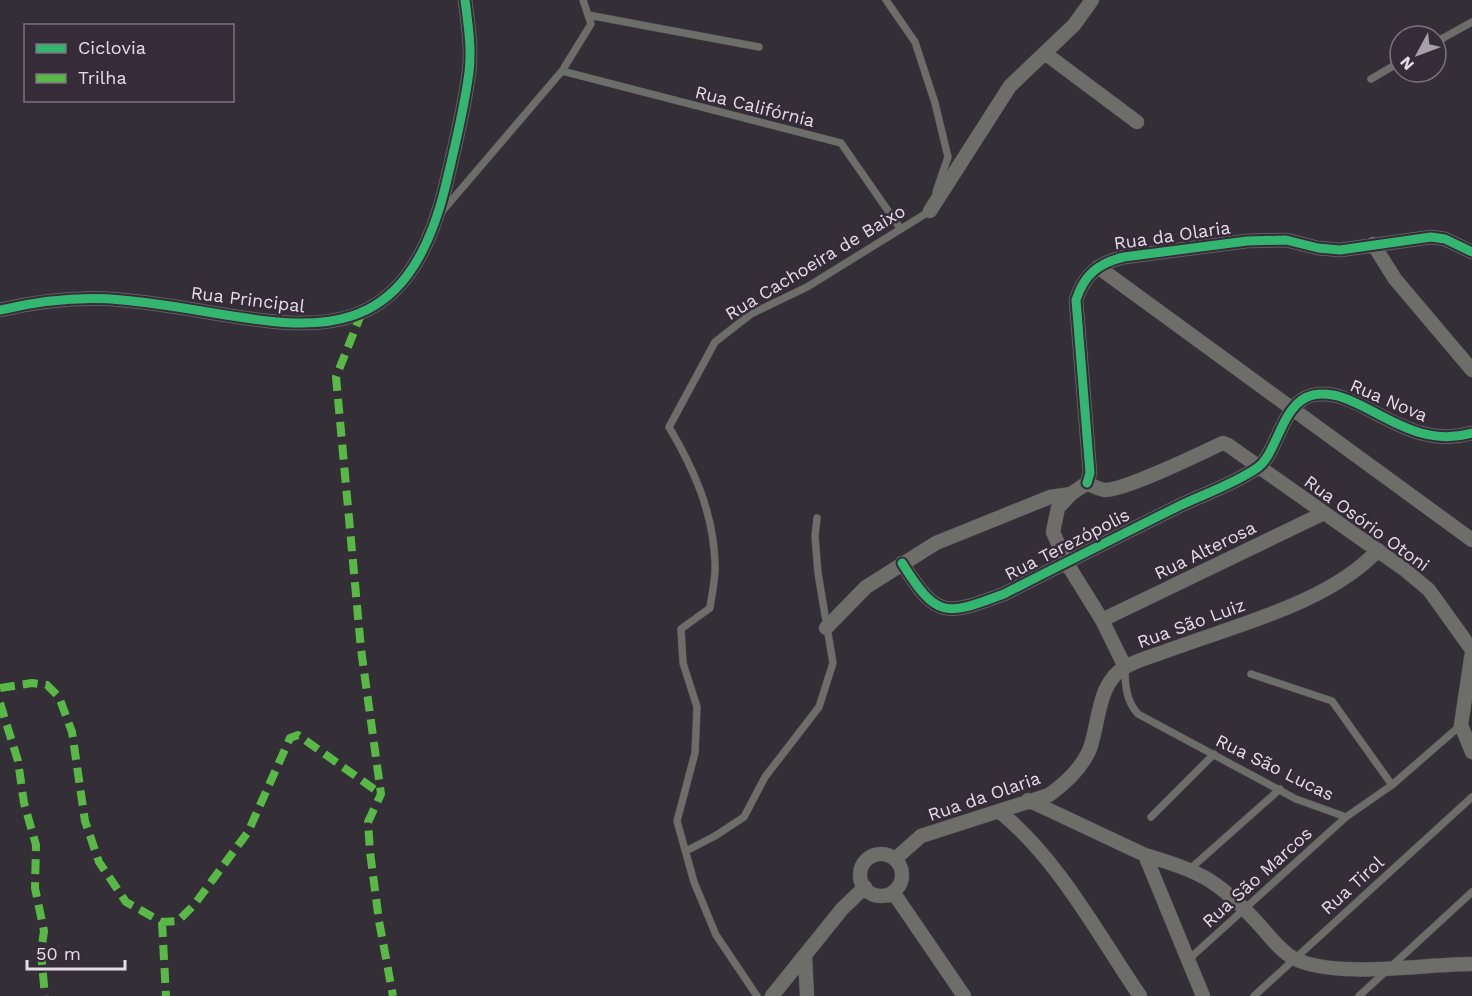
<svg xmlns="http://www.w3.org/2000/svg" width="1472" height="996" viewBox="0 0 1472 996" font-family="'Work Sans',sans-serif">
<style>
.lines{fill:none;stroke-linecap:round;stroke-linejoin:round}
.lane-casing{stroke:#4f4b51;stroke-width:8}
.street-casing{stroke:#4f4b51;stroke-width:15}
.lane{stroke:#6d6e6a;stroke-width:7}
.street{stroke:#6d6e6a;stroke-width:14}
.quiet{stroke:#58b947;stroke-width:8;stroke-dasharray:15 8;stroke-linecap:butt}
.cycleway-casing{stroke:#362b39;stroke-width:13}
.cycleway{stroke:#33b770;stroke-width:9}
.labels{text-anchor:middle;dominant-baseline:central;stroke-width:5;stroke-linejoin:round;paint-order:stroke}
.street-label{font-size:18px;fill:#e4dde6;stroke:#362b39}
</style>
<rect width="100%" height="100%" fill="#342e36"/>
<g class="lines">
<!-- lane casing -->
<g class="lane-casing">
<path id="lane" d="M886,0L915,42L935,103L948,157L936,192
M588,15L759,47
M1436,42L1472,22
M562,71L841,143L900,228
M1371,79L1400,62
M439,215L562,71L591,24L583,0
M1125,667C1125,685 1126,701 1138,714L1296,799L1346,817
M1251,674L1332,701L1392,785
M1151,817L1214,754
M686,851L715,836L744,817L765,777L819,707L833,663L818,573L815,536L817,518
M1190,869L1280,789
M1189,959L1346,817L1392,785L1461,725
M757,996L716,935L694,882L677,821L695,753L697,707L683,663L681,629L710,608C712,593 716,577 715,562C713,512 694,469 669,427L715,342L751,314L807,287L930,211
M1254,996L1472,797
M1359,996L1472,892"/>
</g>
<!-- street casing -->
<g class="street-casing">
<path id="street" d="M1046,54L1137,122
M930,211L1010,86L1074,25L1092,0
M1373,244L1395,279L1472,370
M1098,267L1472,540
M0,310C39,301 81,296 122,300C267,312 396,385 445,188C454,150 464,111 469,72C472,49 468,24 465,0
M1087,483L1090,473L1076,300C1084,275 1098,263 1124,257L1247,241L1286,240L1318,248L1340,250L1431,237L1445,239L1472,252
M1087,483C1093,486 1098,489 1105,490C1126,490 1199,454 1223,443L1228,445L1404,569L1429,590L1472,650
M1071,494L1058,508L1053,532L1066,562L1102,620L1125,667
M902,563C937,619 945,616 1004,594C1062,564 1121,535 1179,506C1204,494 1234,484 1257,468C1278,454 1281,402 1313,395C1360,385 1404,453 1472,433
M1102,620L1324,513
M826,628L866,587L936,543L1050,497L1071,494L1087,483
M1472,652L1461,725L1472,752
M1028,800L1145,855L1203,996
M999,811C1059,860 1097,933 1140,996
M860 875a21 21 0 1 1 42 0a21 21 0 1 1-42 0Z
M1145,855C1197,871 1214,877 1253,918C1265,930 1280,952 1295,959C1338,979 1423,964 1472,964
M895,859L921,836L1049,795C1066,783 1080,770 1089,751C1100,724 1096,682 1127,666C1140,659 1156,655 1169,650C1236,625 1329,603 1378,550
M893,892L964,996
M805,956L807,996
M772,996L842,909L865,887"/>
</g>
<!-- lane -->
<use href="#lane" class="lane"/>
<!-- street -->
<use href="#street" class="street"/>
<!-- quiet -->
<path class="quiet" d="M362,312L336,377L361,649L381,794L368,822L370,852L379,921L393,996
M0,688L32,683L47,685L59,697L72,732L85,821L99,862L126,902L162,922L178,921L194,905L248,832L290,738L298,735L381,794
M0,703L18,761L24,803L36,845L35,888L44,931L41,953L45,996
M162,922L166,996"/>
<!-- cycleway casing -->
<g class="cycleway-casing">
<path id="cycleway" d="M0,310C39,301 81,296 122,300C267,312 396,385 445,188C454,150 464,111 469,72C472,49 468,24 465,0
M1087,483L1090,473L1076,300C1084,275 1098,263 1124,257L1247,241L1286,240L1318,248L1340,250L1431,237L1445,239L1472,252
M902,563C937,619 945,616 1004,594C1062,564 1121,535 1179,506C1204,494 1234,484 1257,468C1278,454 1281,402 1313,395C1360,385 1404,453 1472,433"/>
</g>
<!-- cycleway -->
<use href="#cycleway" class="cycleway"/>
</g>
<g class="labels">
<!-- street labels -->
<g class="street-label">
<text transform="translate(755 106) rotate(14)">Rua Califórnia</text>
<text transform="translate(1172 235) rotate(-8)">Rua da Olaria</text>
<text transform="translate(815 262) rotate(-31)">Rua Cachoeira de Baixo</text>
<text transform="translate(248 299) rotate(7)">Rua Principal</text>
<text transform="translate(1389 400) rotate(23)">Rua Nova</text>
<text transform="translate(1367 523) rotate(36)">Rua Osório Otoni</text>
<text transform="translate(1067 544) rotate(-27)">Rua Terezópolis</text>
<text transform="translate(1205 550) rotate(-26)">Rua Alterosa</text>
<text transform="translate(1191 623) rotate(-20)">Rua São Luiz</text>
<text transform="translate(1275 767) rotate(26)">Rua São Lucas</text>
<text transform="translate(984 796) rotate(-19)">Rua da Olaria</text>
<text transform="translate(1257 877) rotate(-42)">Rua São Marcos</text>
<text transform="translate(1352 885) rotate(-42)">Rua Tirol</text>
</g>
</g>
<!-- legend -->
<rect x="24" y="24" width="210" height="78" fill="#362b39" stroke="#7c727e" stroke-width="1.5"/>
<rect x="36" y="44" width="30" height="9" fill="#33b770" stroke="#7c727e" stroke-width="1.5"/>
<text x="78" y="54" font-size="18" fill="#e4dde6">Ciclovia</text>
<rect x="36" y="74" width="30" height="9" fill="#58b947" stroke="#7c727e" stroke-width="1.5"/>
<text x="78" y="84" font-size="18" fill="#e4dde6">Trilha</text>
<!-- north arrow -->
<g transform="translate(1418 54) rotate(229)"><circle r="28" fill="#362b39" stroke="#7c727e" stroke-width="1.5"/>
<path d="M0-4.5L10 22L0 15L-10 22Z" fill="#a6a0a8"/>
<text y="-9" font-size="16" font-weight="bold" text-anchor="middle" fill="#e4dde6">N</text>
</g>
<!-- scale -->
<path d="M27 960v9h98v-9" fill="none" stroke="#e4dde6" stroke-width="3"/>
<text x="36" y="960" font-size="18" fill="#e4dde6" stroke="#362b39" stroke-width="4.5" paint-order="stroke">50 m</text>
</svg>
